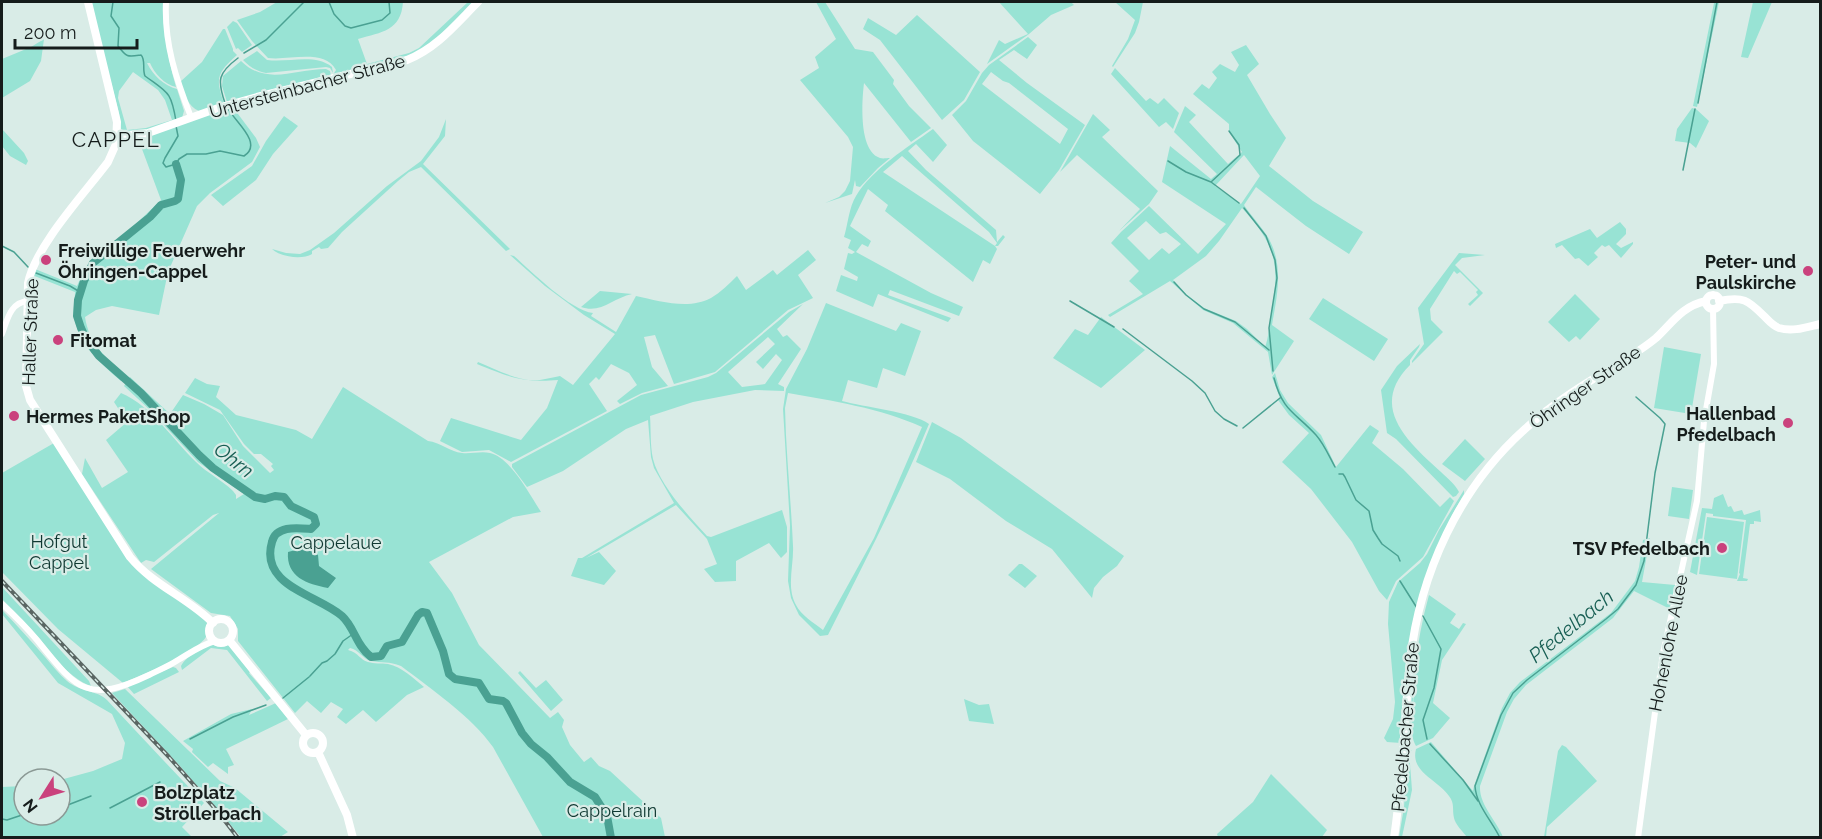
<svg xmlns="http://www.w3.org/2000/svg" width="1822" height="839" viewBox="0 0 1822 839" font-family="Raleway,sans-serif">
<style>
.green{fill:#98e3d4;fill-rule:evenodd}
.water{fill:#4aa192}
.lines{fill:none;stroke-linecap:round;stroke-linejoin:round}
.stream{stroke:#4aa192;stroke-width:1.5}
.river{stroke:#4aa192;stroke-width:8}
.minor{stroke:#fff;stroke-width:6}
.major{stroke:#fff;stroke-width:8}
.rail-casing{stroke:#5a6663;stroke-width:4}
.rail{stroke:#d9ece7;stroke-width:1.5;stroke-dasharray:4.5;stroke-linecap:butt}
.poi-dot{fill:#ca427d;stroke:#d9ece7;stroke-width:2}
.labels{text-anchor:middle;dominant-baseline:central;stroke-width:4.5;stroke-linejoin:round;paint-order:stroke}
.street-label{font-size:18px;fill:#151c1b;stroke:#d9ece7}
.poi-label{font-size:18px;font-weight:bold;fill:#151c1b;stroke:#d9ece7;text-anchor:start}
.park-label{font-size:18px;fill:#103932;stroke:#d9ece7}
.water-label{font-size:20px;font-style:italic;fill:#185f54;stroke:#d9ece7}
.quarter-label{font-size:21px;letter-spacing:1.5px;fill:#151c1b;stroke:#d9ece7}
</style>
<rect width="100%" height="100%" fill="#d9ece7"/>
<!-- green -->
<path class="green" d="M90,2H164C164,34 167,55 176,87C165,85 154,73 150,63H147C153,75 164,86 177,89L184,111L182,118C167,123 136,138 121,129L119,113ZM133,72L158,90L165,100L172,120L146,128L127,130L118,98L119,91Z
M277,2H403C401,31 382,32 358,39L367,64L409,53L419,48L468,2L474,3L454,24L417,54L333,75L336,70C324,48 288,61 268,58L252,41L237,20L260,12Z
M816,2H825L855,49L873,52L894,80L893,84L909,106L931,128L911,142L864,83C862,100 858,151 880,158C883,159 887,158 890,158L878,168L860,187L856,186L855,180L852,194L825,203L839,197L845,191L850,181L853,147L848,137L800,80L819,68L815,57L836,39Z
M999,2H1071L1074,5L1051,15L1029,34L987,64L999,40L1005,44L1028,34Z
M1115,2H1143L1139,22L1135,33L1113,67L1112,66L1128,39L1135,20Z
M1711,2H1719L1697,107L1693,106L1714,3Z
M1753,2H1772L1748,58L1741,57Z
M917,15L980,72L964,100L942,120L880,40L863,29L868,18L896,35Z
M233,21L237,23L252,45L242,52L238,48L236,49L227,27Z
M223,29H225L233,49V51L237,55C217,73 215,78 224,103L199,111C188,107 184,93 180,82L202,62Z
M1028,37L1037,45L1027,59L1014,50L999,60L1027,83L1085,125L1059,170L1040,194L973,141L952,115L966,101L982,73L989,65ZM991,72L1003,81L1009,83L1068,129L1060,144L982,84Z
M44,39L41,61L30,81L2,98V59L31,47Z
M1246,45L1259,64L1247,75L1270,114L1286,138L1269,166L1313,201L1363,232L1349,254L1306,226L1256,187L1244,205C1252,217 1262,227 1269,239C1284,267 1277,296 1272,325L1294,341L1272,375L1268,352L1233,323L1203,310L1170,281L1110,317L1108,315L1143,294L1129,281L1139,271L1111,243L1121,232L1149,206L1198,254L1226,224L1162,182L1170,146L1211,179L1217,174L1174,132L1185,106L1196,115L1189,122L1228,164L1242,152L1229,132V124L1193,94L1202,84L1209,89L1217,78L1212,72L1220,64L1235,72L1239,65L1231,52ZM1244,155L1260,176L1241,204L1215,186ZM1242,208C1277,246 1280,265 1271,315C1269,325 1269,337 1265,347L1247,329L1236,321L1204,308L1186,294L1173,280L1206,256L1219,241ZM1146,221L1160,234L1166,232L1181,244L1169,254L1162,248L1149,260L1127,238Z
M257,51L267,60C288,63 315,53 332,67L333,73L330,68L326,67L266,73C256,71 250,67 243,60Z
M241,61C266,86 295,69 326,69L330,71L331,76L227,102L222,86L223,76Z
M1115,68L1146,101L1150,98L1158,104L1164,98L1179,113L1173,129L1166,122L1159,127L1111,74Z
M232,106L256,138L260,147L252,162L210,193L197,206L168,272L159,315L112,306L96,310L85,317C89,344 106,358 125,375L121,381C101,364 78,343 74,316C73,308 75,300 75,292L32,275L35,269L77,286C90,254 118,242 141,219C148,213 154,206 161,200L142,149L152,145L149,136Z
M1692,108L1696,109L1709,121L1696,148L1690,143L1675,141L1677,129Z
M1093,114L1110,130L1102,137L1158,191L1149,204L1119,231L1140,209L1077,155L1060,172Z
M284,116L298,126L273,154L256,180L223,206L211,195L252,166L266,141Z
M446,119L445,136L423,164L510,249L506,251L421,167L409,172L398,181L342,232L328,248L321,249L319,247L312,251V254C302,260 280,257 272,249L286,253L300,254L310,250L334,233L387,186L421,161L439,137Z
M2,129L24,153L28,161L26,165L10,156L2,146Z
M933,129L947,145L933,162L916,144L908,151L926,170L996,230L997,242L1003,235L1005,237L998,246H995L997,249L990,264L983,260L973,282L885,211L888,205L868,189L850,226L871,241L868,247L862,244L856,252L931,293L963,307L959,316L890,290L888,295L951,318L948,322L878,294L873,307L836,291L841,275L857,281L858,277L844,269L848,253L852,254L855,252L848,248L851,240L844,237C848,224 849,207 856,196C873,168 907,148 933,129ZM902,156L989,232L997,243L995,246L883,172Z
M1620,222L1626,229V234L1616,244L1621,248L1633,242V244L1621,258L1609,245L1605,247L1602,245L1594,253L1598,257L1588,266L1579,258L1575,259L1562,245L1556,248L1555,244L1590,229L1597,238Z
M808,250L816,260L798,275L813,298L788,310L715,372L674,384L655,335L644,337L652,367L668,386L642,393L620,404L617,401L637,385L629,373L611,364L599,380L596,377L589,384L607,411L511,462L489,450L462,452L440,441L451,418L521,440L547,408L558,380C523,383 509,377 477,364L478,362C497,370 519,382 540,380C547,379 554,377 560,376L573,385L615,334L584,315L545,286L510,255L514,256C531,271 571,311 593,313L591,316L616,332L636,296C659,301 689,310 711,298C721,292 729,284 737,276L746,290L773,270L777,275Z
M1459,253L1485,255L1462,258L1455,265L1483,293L1470,306L1468,304L1478,295L1476,292L1478,290L1460,272L1457,274L1454,271L1430,309L1431,320L1443,332L1412,363V361L1424,344L1418,308Z
M600,291L632,294C613,298 601,314 581,307Z
M1575,294L1600,319L1580,340L1576,336L1569,342L1548,322Z
M1323,298L1388,339L1374,361L1309,319Z
M826,303L896,331L901,323L921,331L905,376L883,368L877,388L848,380L842,401C863,407 913,412 929,424C899,496 863,565 828,635L820,636L799,615L791,598L788,581L790,525L783,409L786,389L807,349ZM788,393C833,401 880,408 922,427L874,538L823,630C814,623 801,615 796,605C786,587 794,565 793,546C791,500 786,454 785,408Z
M803,304L777,329L783,337L787,335L801,349L778,384L784,387V391L755,390L693,402L650,416C651,430 650,445 653,459C660,486 689,516 707,536L711,537L782,510L787,527V552L781,558L769,543L736,561V581L715,582L704,569L717,564L707,539L676,505L586,558L599,552L616,571L604,585L571,576L578,558H582L674,503L654,468L651,457L648,420L626,429L563,471L527,487L512,467V464L641,395L708,377L716,373L789,312ZM768,337L775,344L756,362L763,369L776,354L782,360L765,384L742,387L728,372Z
M1101,317L1145,350L1101,388L1053,358L1075,329L1088,335Z
M1420,344L1419,347L1410,360V365C1368,407 1408,442 1441,472C1448,479 1454,483 1459,492L1456,496L1453,497L1396,439L1387,433L1381,390L1397,366Z
M1664,347L1701,354L1691,414L1654,408Z
M1275,373L1280,390L1288,403L1321,435L1336,467L1370,425L1379,431L1372,443L1403,469L1440,507L1450,497L1454,501L1423,557L1396,581L1387,600L1379,591L1352,542L1311,489L1282,462L1309,433L1289,415L1278,400L1280,398L1272,377Z
M130,377L170,414L183,395L204,404L223,415L243,446L270,473L274,470L271,466L273,464L261,454H254L244,444L220,410L185,393L195,378L207,384L220,386L216,397L236,415L296,430L312,439L343,387L428,441C440,442 450,452 462,453C471,454 481,451 490,453C510,457 530,495 541,512L513,517L429,562L452,593L479,645L550,718L558,712L564,720L562,727L570,745L584,762L591,757L599,766L610,771L661,818L665,837H543L493,747C472,717 430,688 401,666C389,661 382,663 371,661C363,659 359,650 350,648L348,650C359,653 360,660 368,662C374,664 381,663 388,664C402,667 413,678 424,687L407,695L376,722L363,710L346,724L337,717L343,709L331,702L321,713L307,701L295,713L238,641V629L230,616L211,613L151,569L219,513L213,515L154,562L146,560L141,563L82,474L85,458L102,488L128,472L106,440L127,422L114,402L121,393C153,407 172,439 196,462C207,473 222,480 233,491L236,495V499L244,494L198,462L150,410L124,386Z
M932,422L961,438L1124,556L1117,566L1103,577L1094,588L1092,598L1052,549L1006,521L950,479L916,462Z
M1465,439L1485,459L1465,481L1442,464Z
M54,443L137,568C157,588 185,599 204,618C208,623 210,629 207,635C201,651 140,676 123,683L58,629L2,572V473Z
M1672,487L1693,490L1689,519L1668,516Z
M1464,490V494L1452,515L1425,583L1401,743L1387,742L1384,738L1393,719L1395,702L1388,624L1389,602L1398,582L1420,563L1427,554L1439,530Z
M1723,494L1728,507L1731,506L1734,512L1742,510L1744,515L1760,510L1761,522L1754,521V524H1750L1743,578L1748,579L1747,581H1737L1740,574L1739,573L1746,520L1713,516V514L1706,513L1697,575L1690,572L1702,508L1712,509L1714,498Z
M1707,517L1744,522L1737,579L1699,574Z
M1650,538L1642,582L1675,585L1670,609L1634,591L1613,618L1526,685L1514,699L1507,712L1480,786C1479,805 1496,820 1503,837H1467C1463,832 1455,824 1454,818C1452,809 1455,804 1449,796C1437,779 1410,772 1416,749L1431,742L1473,791L1474,786L1502,708L1510,693L1520,682L1611,613L1635,581L1639,567L1643,540Z
M1019,564H1022L1037,576L1025,588L1008,575Z
M2,587L89,681L91,686C70,678 59,662 45,645C31,629 17,614 2,599Z
M1429,595L1456,614L1450,623L1459,629L1463,623L1466,624L1442,660L1433,703L1450,718L1433,738L1416,746C1406,729 1416,694 1416,674L1410,726L1411,744H1408C1412,694 1415,644 1429,595Z
M2,610C17,625 31,641 45,657C52,665 59,674 67,681C80,692 97,690 107,700C139,734 171,769 204,803L182,827L192,837H2V787L24,786V815H60V780L93,771L122,759L125,743L112,714L58,683L2,614Z
M214,643L226,644L231,647L250,672L249,673L271,698L267,701L227,650L211,648L182,670L181,666C186,656 204,647 214,643Z
M173,667L176,668L179,672L134,694L127,686Z
M520,671L536,688L546,680L563,700L551,711L518,673Z
M125,689L220,781L235,788L288,832L280,837H241L180,766L112,693Z
M964,699L979,705L989,704L994,724L969,721Z
M276,703L288,719L226,749L234,765L228,767V774L213,763L208,767L192,752L193,749L183,741L231,714L252,709L249,715Z
M1562,745L1566,747L1597,781L1547,827L1546,837H1544L1558,751Z
M1408,747L1412,751H1409L1412,790L1402,837H1399L1404,807Z
M1271,774L1327,830L1322,837H1218L1217,834L1253,802Z"/>
<!-- water -->
<path class="water" d="M307,547L318,555L319,566L336,578L328,588C307,584 286,577 288,552Z"/>
<g class="lines">
<!-- stream -->
<path class="stream" d="M113,2L111,16L119,28L118,46C127,58 128,57 141,55C146,60 142,69 145,76C168,93 171,91 176,121
M329,2L334,14L345,26L351,28L382,20L390,13L389,2
M244,53L266,40L304,2
M225,103C217,80 218,73 238,58
M1698,103L1717,2
M176,126L178,136L165,158L163,163L166,167L176,164L179,159L187,154H206L220,151L244,156C264,143 234,121 227,107
M1168,161L1186,172L1211,182L1239,203
M1683,170L1695,109
M1211,182L1240,155L1239,145L1229,131
M1244,208L1266,236L1275,260L1277,278L1269,328L1273,371
M2,246L14,252L28,267
M36,273L70,286L80,292
M1174,282L1186,295L1204,309L1235,322L1269,350
M1070,301L1114,327
M1123,329L1192,381L1205,393L1215,411L1224,419L1237,426
M1274,378C1283,412 1295,412 1316,435C1324,444 1329,456 1335,467
M1243,428L1280,398
M1339,474H1343L1345,477L1356,500L1369,511L1373,530L1378,538L1382,544L1398,556L1400,561
M1400,581L1417,608
M1423,616L1441,649L1434,688L1423,720L1427,739
M310,676L322,663L327,661L335,654L343,641L353,634
M283,698L309,677
M190,739L233,717L266,705
M1430,744L1463,780L1478,801
M60,808L91,796
M110,808L160,782
M2,819L7,820L22,815
M1500,838C1492,821 1476,805 1475,786L1501,715L1513,693L1527,680L1606,619L1618,609L1636,585L1644,561L1655,473L1665,424L1660,418L1636,397"/>
<!-- river -->
<path class="river" d="M176,164L181,180L178,199L175,201L161,205L150,217L93,263L84,281L78,300L77,316L81,328L86,339L99,356L141,393L199,455L213,468L255,497L265,499L275,496L284,497L291,506L314,517L316,524L311,529C298,528 276,525 272,542C259,586 318,595 342,616C355,628 355,644 371,657L381,656L387,646L402,642L418,615L422,612L427,613L443,651L449,674L455,679L479,683L489,699L503,701L506,703L522,733L531,744L547,757L570,782L595,797L607,816L611,838"/>
<!-- minor -->
<path class="minor" d="M166,2C164,43 176,79 191,117
M2,334C7,321 10,302 28,301
M2,604C14,615 26,627 37,640C76,688 86,705 149,675C159,670 169,666 178,660C190,653 201,645 215,641
M1638,838L1663,653L1697,501L1704,421L1714,364L1713,308"/>
<!-- major -->
<path class="major" d="M88,2L117,122L116,144L108,162C84,194 36,245 28,283L26,386L30,400L130,557C154,586 187,597 213,623
M117,136L148,133L221,107L257,97L407,60C437,48 456,24 478,2
M1706 302a7 7 0 1 1 14 0a7 7 0 1 1-14 0Z
M1719,301C1743,296 1748,300 1764,316C1769,321 1773,326 1779,328C1793,332 1807,327 1820,324
M209 631a12 12 0 1 1 24 0a12 12 0 1 1-24 0Z
M229,640L306,735
M303 743a10 10 0 1 1 20 0a10 10 0 1 1-20 0Z
M318,752L347,815L353,838
M1394,838C1403,779 1404,720 1410,661C1420,573 1459,488 1525,429C1553,403 1586,383 1618,364C1631,356 1644,348 1656,338C1672,323 1682,306 1706,301"/>
<!-- rail casing -->
<g class="rail-casing">
<path id="rail" d="M2,581L169,757L218,812L238,838"/>
</g>
<!-- rail -->
<use href="#rail" class="rail"/>
</g>
<!-- markers -->
<g class="poi-dot">
<circle cx="46" cy="260" r="6"/>
<circle cx="1808" cy="271" r="6"/>
<circle cx="58" cy="340" r="6"/>
<circle cx="14" cy="416" r="6"/>
<circle cx="1788" cy="423" r="6"/>
<circle cx="1722" cy="548" r="6"/>
<circle cx="142" cy="802" r="6"/>
</g>
<g class="labels">
<!-- street labels -->
<g class="street-label">
<text transform="translate(307 86) rotate(-15)">Untersteinbacher Straße</text>
<text transform="translate(30 332) rotate(-88)">Haller Straße</text>
<text transform="translate(1585 387) rotate(-35)">Öhringer Straße</text>
<text transform="translate(1668 643) rotate(-79)">Hohenlohe Allee</text>
<text transform="translate(1405 727) rotate(-85)">Pfedelbacher Straße</text>
</g>
<!-- poi labels -->
<g class="poi-label">
<text x="58" y="250">Freiwillige Feuerwehr<tspan x="58" dy="21">Öhringen-Cappel</tspan></text>
<text x="1796" y="261" text-anchor="end">Peter- und<tspan x="1796" dy="21">Paulskirche</tspan></text>
<text x="70" y="340">Fitomat</text>
<text x="1776" y="413" text-anchor="end">Hallenbad<tspan x="1776" dy="21">Pfedelbach</tspan></text>
<text x="26" y="416">Hermes PaketShop</text>
<text x="1710" y="548" text-anchor="end">TSV Pfedelbach</text>
<text x="154" y="792">Bolzplatz<tspan x="154" dy="21">Ströllerbach</tspan></text>
</g>
<!-- park labels -->
<g class="park-label">
<text x="59" y="541">Hofgut<tspan x="59" dy="21">Cappel</tspan></text>
<text x="336" y="542">Cappelaue</text>
<text x="612" y="810">Cappelrain</text>
</g>
<!-- water labels -->
<g class="water-label">
<text transform="translate(234 460) rotate(38)">Ohrn</text>
<text transform="translate(1571 626) rotate(-39)">Pfedelbach</text>
</g>
<!-- quarter labels -->
<g class="quarter-label">
<text x="116" y="139">CAPPEL</text>
</g>
</g>
<!-- border -->
<rect width="1822" height="839" fill="none" stroke="#151c1b" stroke-width="6"/>
<!-- north arrow -->
<g transform="translate(42 797) rotate(233)"><circle r="28" fill="#d9ece7" stroke="#8b9995" stroke-width="1.5"/>
<path d="M0-4.5L10 22L0 15L-10 22Z" fill="#ca427d"/>
<text y="-9" font-size="16" font-weight="bold" text-anchor="middle" fill="#151c1b">N</text>
</g>
<!-- scale -->
<path d="M15 39v9h122v-9" fill="none" stroke="#151c1b" stroke-width="3"/>
<text x="24" y="39" font-size="18" fill="#151c1b" stroke="#d9ece7" stroke-width="4.5" paint-order="stroke">200 m</text>
</svg>
